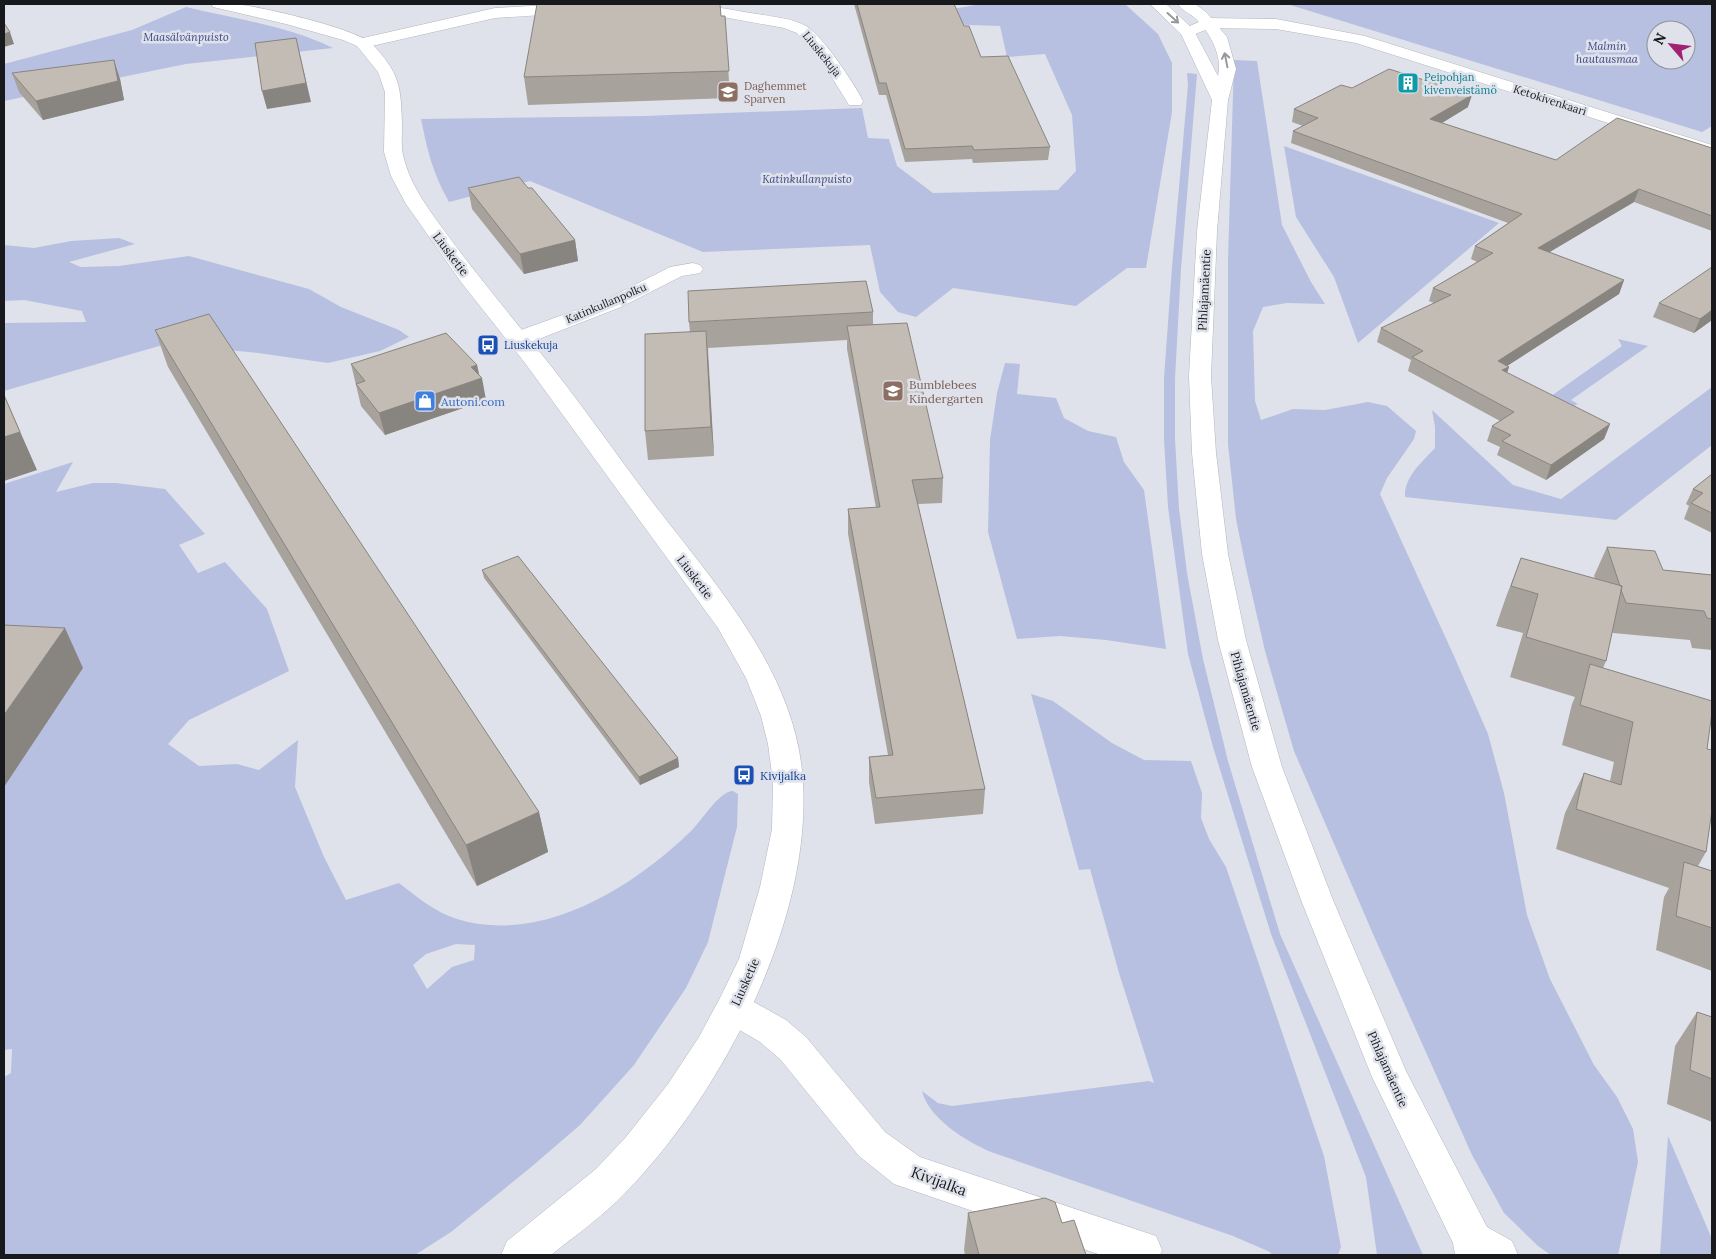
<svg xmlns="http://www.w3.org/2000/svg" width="1716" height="1259" viewBox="0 0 1716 1259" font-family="Lora,serif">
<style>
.green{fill:#b7c0e0;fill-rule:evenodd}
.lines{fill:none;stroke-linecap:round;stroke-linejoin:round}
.minor-casing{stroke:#b3b6bf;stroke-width:1}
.tertiary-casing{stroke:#b3b6bf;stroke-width:1}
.primary-casing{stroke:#b3b6bf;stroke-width:1}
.minor{fill:#fff;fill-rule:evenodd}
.tertiary{fill:#fff;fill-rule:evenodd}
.primary{fill:#fff;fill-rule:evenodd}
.wall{fill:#a8a29c}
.shaded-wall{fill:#88847f}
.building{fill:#c3bcb5;stroke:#88847f}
.oneway{stroke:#979899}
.labels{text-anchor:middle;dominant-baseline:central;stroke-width:5;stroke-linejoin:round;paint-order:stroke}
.far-park-label{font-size:11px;font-style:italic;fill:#3a4684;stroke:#dfe2eb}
.far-street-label{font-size:11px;fill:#18191d;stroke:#dfe2eb}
.far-culture-label{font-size:11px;fill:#0d838f;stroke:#dfe2eb;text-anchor:start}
.far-education-label{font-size:11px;fill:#785e54;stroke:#dfe2eb;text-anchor:start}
.far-transit-label{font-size:11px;fill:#164399;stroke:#dfe2eb;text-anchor:start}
.street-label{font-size:12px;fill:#18191d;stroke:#dfe2eb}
.education-label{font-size:12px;fill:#785e54;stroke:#dfe2eb;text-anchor:start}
.shop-label{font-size:12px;fill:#366cbe;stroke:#dfe2eb;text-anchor:start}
.transit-label{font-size:12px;fill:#164399;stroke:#dfe2eb;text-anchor:start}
.near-street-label{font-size:15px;fill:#18191d;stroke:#dfe2eb}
</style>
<rect width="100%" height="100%" fill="#dfe2eb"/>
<!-- green -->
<path class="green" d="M981,4H1125L1158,34L1172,63V112L1146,268H1127L1076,306L953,288L916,317L898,312L880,292L870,245L703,252L530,181L449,202C432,171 428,153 421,119L644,116L862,108L868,138L889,139L897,166L933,193L1058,190L1076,171L1072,115L1045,54L1007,57L1000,26L940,24L930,13Z
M1287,4H1712V126L1702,132ZM1656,30H1686V60H1656Z
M186,7C235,19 288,26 333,48L186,64L4,101V64L132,30Z
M1234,60L1257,61L1282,225L1311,282L1325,304L1287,303L1263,307L1253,331L1255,401L1261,420L1293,409L1325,410L1368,402L1387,406L1416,431L1414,439L1387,478L1380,494L1454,656L1488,734L1504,793L1527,915L1550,979L1594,1065L1617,1097L1633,1129L1638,1162L1618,1255H1551L1538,1246L1504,1213L1472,1155L1373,934L1294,751L1265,651L1246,568L1236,519L1228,444V261Z
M1187,73L1197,74L1181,269L1175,379V439L1179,508L1187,573L1203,659L1228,761L1280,934L1423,1255H1377L1366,1177L1271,934L1213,747L1188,654L1168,507L1164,440V378L1172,267L1188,85Z
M1284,146L1499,223L1358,343L1334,277L1296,217Z
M119,238L135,244L69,262L81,267L119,266L189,256L309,289L341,307L399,330L409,337L380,351L328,363L258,353L166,344L4,391V323L86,322L82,311L24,300L4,301V245L34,248L71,241Z
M1618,339L1648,346L1571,400L1578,404L1569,408L1551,396L1622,346Z
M1005,363L1020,364L1017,394L1056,398L1064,418L1088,431L1116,437L1124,462L1144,490L1166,649L1106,640L1060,636L1017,639L988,532L990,440L997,393Z
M1712,387V445L1616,520L1405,497C1404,477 1422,462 1435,448V427L1432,410L1513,485L1561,499Z
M73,462L56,492L93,483H116L165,489L205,534L179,545L198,573L225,562L267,609L289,671L189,720L168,744L199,766L237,764L259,770L298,740L295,787L324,857L346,900L399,883C417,897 435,912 457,919C541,945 632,888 690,832C701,822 719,791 733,791L738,794L737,827L708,942L686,988L634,1065L580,1125L530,1168L451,1232L415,1255H4V1077L11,1073L12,1049L4,1050V484ZM456,944L475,945L474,960L452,967L427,989L413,965L426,954Z
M1031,694L1053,701L1112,743L1144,760L1191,761L1202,793L1201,818L1209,839L1226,867L1324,1156L1341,1247L1338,1255H1272L1270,1252L1233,1236L991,1152C967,1142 928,1118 922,1091L938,1103L952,1106L1149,1081L1154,1083L1119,973L1090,869L1079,870Z
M1668,1136L1712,1239V1255H1660Z"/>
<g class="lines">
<!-- minor casing -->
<g class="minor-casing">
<path id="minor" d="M569,4L578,5L581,8L578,11L573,13L495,18L363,48L357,46L355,43L357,40L363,38L495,8Z
M678,4C705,4 731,10 757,14C773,17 791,18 806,26C822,35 854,83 863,101L861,105H849L823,63L797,33L784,28L679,9L676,6Z
M1208,18L1276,19L1365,36L1712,145V156L1356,43L1276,29L1210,28L1193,35H1183L1180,32L1183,29Z
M693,263L700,265L703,269L700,273L682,276L621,307L526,344L518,346L510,344L507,339L510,334L607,299L670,267Z
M733,993L745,997L786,1020L806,1037L885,1132L920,1157L1156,1236L1162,1250L1160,1255H1101L894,1184L859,1156L780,1059L760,1042L721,1019L715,1008L721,997Z"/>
</g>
<!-- tertiary casing -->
<g class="tertiary-casing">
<path id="tertiary" d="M211,4C219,4 227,3 235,4C259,6 358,29 372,44C399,72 401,86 402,123C402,134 401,145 403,155C409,182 425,204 440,225C472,269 506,310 539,351C578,399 613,450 650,499C714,583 798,673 803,784C811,923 721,1095 625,1193C603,1216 576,1235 551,1255H501L507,1241L596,1169L626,1137L668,1084L699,1037L720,998L739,959L760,887L772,829L773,781L768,744L761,716L746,678L718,628L525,363L461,282L406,204L391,176L384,152L385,92L378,72L357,46L343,40L286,24L213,7Z"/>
</g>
<!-- primary casing -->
<g class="primary-casing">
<path id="primary" d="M1150,4H1166L1193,29L1218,76C1223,56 1210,33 1196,19C1190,13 1182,11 1178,4H1195L1206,12L1227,37L1236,69L1228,100L1217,231L1211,376L1216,453L1228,554L1246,640L1282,767L1333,900L1406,1071L1487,1227L1512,1241L1518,1255H1455L1453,1243L1372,1077L1301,900L1252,767L1218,640L1202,554L1192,453L1189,376L1197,231L1212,100L1181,34Z"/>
</g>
<!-- minor -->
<use href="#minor" class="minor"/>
<!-- tertiary -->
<use href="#tertiary" class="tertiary"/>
<!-- primary -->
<use href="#primary" class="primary"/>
</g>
<!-- wall -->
<path class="wall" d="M854,4H954L964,26L981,57L1050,147L1048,160L973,163L972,159L905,162L886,95H879Z
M721,16H725L730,98L528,105L524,77Z
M12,73L120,79L124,100L43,120L19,92Z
M1352,88L1468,107L1442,123L1556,160L1712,148V231L1634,202L1549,252L1624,280L1619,294L1507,366L1509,367L1507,373L1610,424L1604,439L1546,480L1497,455L1500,447L1487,441L1492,426L1500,421L1408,371L1411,360L1377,342L1381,328L1434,303L1429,301L1433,288L1477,262L1471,259L1475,246L1508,223L1291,143L1293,131L1303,126L1292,122L1294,109Z
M468,188H528L575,240L578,261L524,274L472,209Z
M1659,303L1712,320L1694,333L1653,317Z
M873,312V324L943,478L942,503L918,504L985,789L983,814L875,824L869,782V757L888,755L848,534V509L876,508L847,349V340L708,348L714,456L648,460L645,431L690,332L689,322Z
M155,330L539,812L548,852L477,886L168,367Z
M351,364L477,365L479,374L486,400L385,435L361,406Z
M1712,474V533L1684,519L1689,506L1686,504L1693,489Z
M1607,547L1663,570L1712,575V650L1692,648L1690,640L1613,633L1612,632L1606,661L1603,668L1707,749L1706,852L1698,866L1712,871V971L1656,950L1664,897L1669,888L1556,849L1565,813L1584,773L1610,781L1614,762L1562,745L1572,704L1575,697L1510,677L1523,633L1496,626L1506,597L1521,558L1595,579L1594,576Z
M482,570L678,758L679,767L640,785L484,578Z
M1697,1012L1712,1017V1122L1667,1104L1675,1046Z
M968,1213L1062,1223L1086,1255H965L964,1250Z"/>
<!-- shaded-wall -->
<path class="shaded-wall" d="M10,32L14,44L4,47V34Z
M296,38L311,102L267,109L262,91Z
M114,60L120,79L124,100L43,120L36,101Z
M1472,95L1468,107L1427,132L1430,119Z
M1639,189L1634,202L1533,262L1538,248Z
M575,240L578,261L524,274L520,254Z
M1624,280L1619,294L1493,375L1498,361Z
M1712,310V320L1694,333L1700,319Z
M706,331L708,359L714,456L711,427Z
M477,365L480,379L482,378L486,400L385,435L379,413L471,367Z
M1509,367L1504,381L1502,370Z
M4,395L37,470L4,481Z
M1610,424L1604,439L1546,480L1551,465Z
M65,628L83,668L4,787V715Z
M678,758L679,767L640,785L639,777Z
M539,812L548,852L477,886L466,845Z"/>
<!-- building -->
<path class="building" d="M537,4H720L721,16H725L729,71L524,77Z
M857,4H954L964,26H969L981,57L1008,56L1050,147L974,150L972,146L905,149L886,83H879Z
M4,23L10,32L4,34Z
M296,38L306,83L262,91L255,43Z
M114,60L118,81L36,101L12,73Z
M1389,69L1472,95L1430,119L1556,160L1617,118L1712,148V216L1639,189L1538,248L1624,280L1498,361L1509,367L1502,370L1610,424L1551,465L1502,441L1511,435L1492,426L1514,412L1412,357L1423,351L1381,328L1451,295L1433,288L1493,253L1475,246L1522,214L1293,131L1318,118L1294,109L1341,85L1352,88Z
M519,177L528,188H532L575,240L520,254L468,188Z
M1712,267V310L1700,319L1659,303Z
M866,281L873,312L689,322L688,291Z
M209,314L539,812L466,845L155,330Z
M907,323L943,478L912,480L985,789L876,798L869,757L893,755L848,509L880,507L847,326Z
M706,331L711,427L645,431V334Z
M446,333L477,365L471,367L482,378L379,413L356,384L365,381L351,364Z
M4,395L20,432L4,437Z
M1712,474V513L1691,503L1703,493L1693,489Z
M1607,547L1655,551L1663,570L1712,575V619L1707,618L1704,611L1626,603L1621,590L1622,586H1620Z
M518,556L678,758L639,777L482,570Z
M1521,558L1622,586L1606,661L1526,637L1538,594L1511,586Z
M4,625L65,628L4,715Z
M1590,664L1712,701V712L1707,749L1712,750V810L1706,852L1576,809L1584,773L1621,785L1633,722L1580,705Z
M1684,862L1712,871V928L1676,916Z
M1697,1012L1712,1017V1079L1690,1070Z
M1045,1198L1055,1202L1062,1223L1074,1220L1086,1255H979L968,1213Z"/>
<!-- one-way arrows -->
<defs><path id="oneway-shaft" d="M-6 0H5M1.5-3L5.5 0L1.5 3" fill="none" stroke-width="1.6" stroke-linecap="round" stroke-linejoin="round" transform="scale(1.25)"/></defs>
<g class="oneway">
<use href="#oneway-shaft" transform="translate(1173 18) rotate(42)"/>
<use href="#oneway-shaft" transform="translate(1226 60) rotate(-101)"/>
</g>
<!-- icons -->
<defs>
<g id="building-square" transform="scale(1.125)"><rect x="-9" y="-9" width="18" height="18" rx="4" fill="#0f9aa8" stroke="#dfe2eb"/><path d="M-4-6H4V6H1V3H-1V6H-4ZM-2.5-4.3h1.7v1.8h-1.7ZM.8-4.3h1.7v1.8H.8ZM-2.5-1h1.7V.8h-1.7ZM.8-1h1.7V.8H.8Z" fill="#fff"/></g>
<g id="school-square" transform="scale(1.125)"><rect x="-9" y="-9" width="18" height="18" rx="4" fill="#8d6e63" stroke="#dfe2eb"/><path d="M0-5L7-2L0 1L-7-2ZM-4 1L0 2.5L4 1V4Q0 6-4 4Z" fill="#fff"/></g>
<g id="bus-square" transform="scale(1.125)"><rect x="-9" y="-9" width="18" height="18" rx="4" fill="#1a4fb4" stroke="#dfe2eb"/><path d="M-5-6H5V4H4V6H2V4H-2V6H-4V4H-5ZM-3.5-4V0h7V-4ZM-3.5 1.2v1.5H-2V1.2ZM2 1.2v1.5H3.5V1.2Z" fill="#fff"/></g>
<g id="shop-square" transform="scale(1.125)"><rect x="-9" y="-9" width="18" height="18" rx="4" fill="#3f7fe0" stroke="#dfe2eb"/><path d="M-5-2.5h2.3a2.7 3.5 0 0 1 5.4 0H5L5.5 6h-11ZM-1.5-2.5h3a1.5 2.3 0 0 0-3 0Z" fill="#fff"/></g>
</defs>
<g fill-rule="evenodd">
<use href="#building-square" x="1408" y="83"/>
<use href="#school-square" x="728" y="92"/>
<use href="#bus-square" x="488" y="345"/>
<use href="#school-square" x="893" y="391"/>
<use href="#shop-square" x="425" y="401"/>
<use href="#bus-square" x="744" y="775"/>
</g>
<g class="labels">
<!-- far-park labels -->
<g class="far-park-label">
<text x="186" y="37">Maasälvänpuisto</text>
<text x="1607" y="46">Malmin<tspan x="1607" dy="13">hautausmaa</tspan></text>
<text x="807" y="179">Katinkullanpuisto</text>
</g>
<!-- far-street labels -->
<g class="far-street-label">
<text transform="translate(822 54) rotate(51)">Liuskekuja</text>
<text transform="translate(1550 100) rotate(18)">Ketokivenkaari</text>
<text transform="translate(606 303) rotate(-23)">Katinkullanpolku</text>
</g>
<!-- far-culture labels -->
<g class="far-culture-label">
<text x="1424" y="77">Peipohjan<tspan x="1424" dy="13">kivenveistämö</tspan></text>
</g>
<!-- far-education labels -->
<g class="far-education-label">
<text x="744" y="86">Daghemmet<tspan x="744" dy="13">Sparven</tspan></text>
</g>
<!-- far-transit labels -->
<g class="far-transit-label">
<text x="504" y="345">Liuskekuja</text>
</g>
<!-- street labels -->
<g class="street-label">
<text transform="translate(451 254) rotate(53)">Liusketie</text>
<text transform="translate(1204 290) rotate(-87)">Pihlajamäentie</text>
<text transform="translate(695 577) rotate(53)">Liusketie</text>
<text transform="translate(1246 691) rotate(74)">Pihlajamäentie</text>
<text transform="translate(745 982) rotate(-66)">Liusketie</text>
<text transform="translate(1388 1069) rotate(66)">Pihlajamäentie</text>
</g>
<!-- education labels -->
<g class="education-label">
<text x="909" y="384">Bumblebees<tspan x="909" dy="14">Kindergarten</tspan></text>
</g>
<!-- shop labels -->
<g class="shop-label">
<text x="441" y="401">Autoni.com</text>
</g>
<!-- transit labels -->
<g class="transit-label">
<text x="760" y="775">Kivijalka</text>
</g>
<!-- near-street labels -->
<g class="near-street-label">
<text transform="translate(939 1181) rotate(20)">Kivijalka</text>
</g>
</g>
<!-- border -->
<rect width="1716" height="1259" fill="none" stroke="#18191d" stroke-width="10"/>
<!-- north arrow -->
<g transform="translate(1671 45) rotate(298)"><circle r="24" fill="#dfe2eb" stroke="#8f9299"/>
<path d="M0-4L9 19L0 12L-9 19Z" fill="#a12172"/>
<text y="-8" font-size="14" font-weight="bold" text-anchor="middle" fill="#18191d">N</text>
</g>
</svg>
